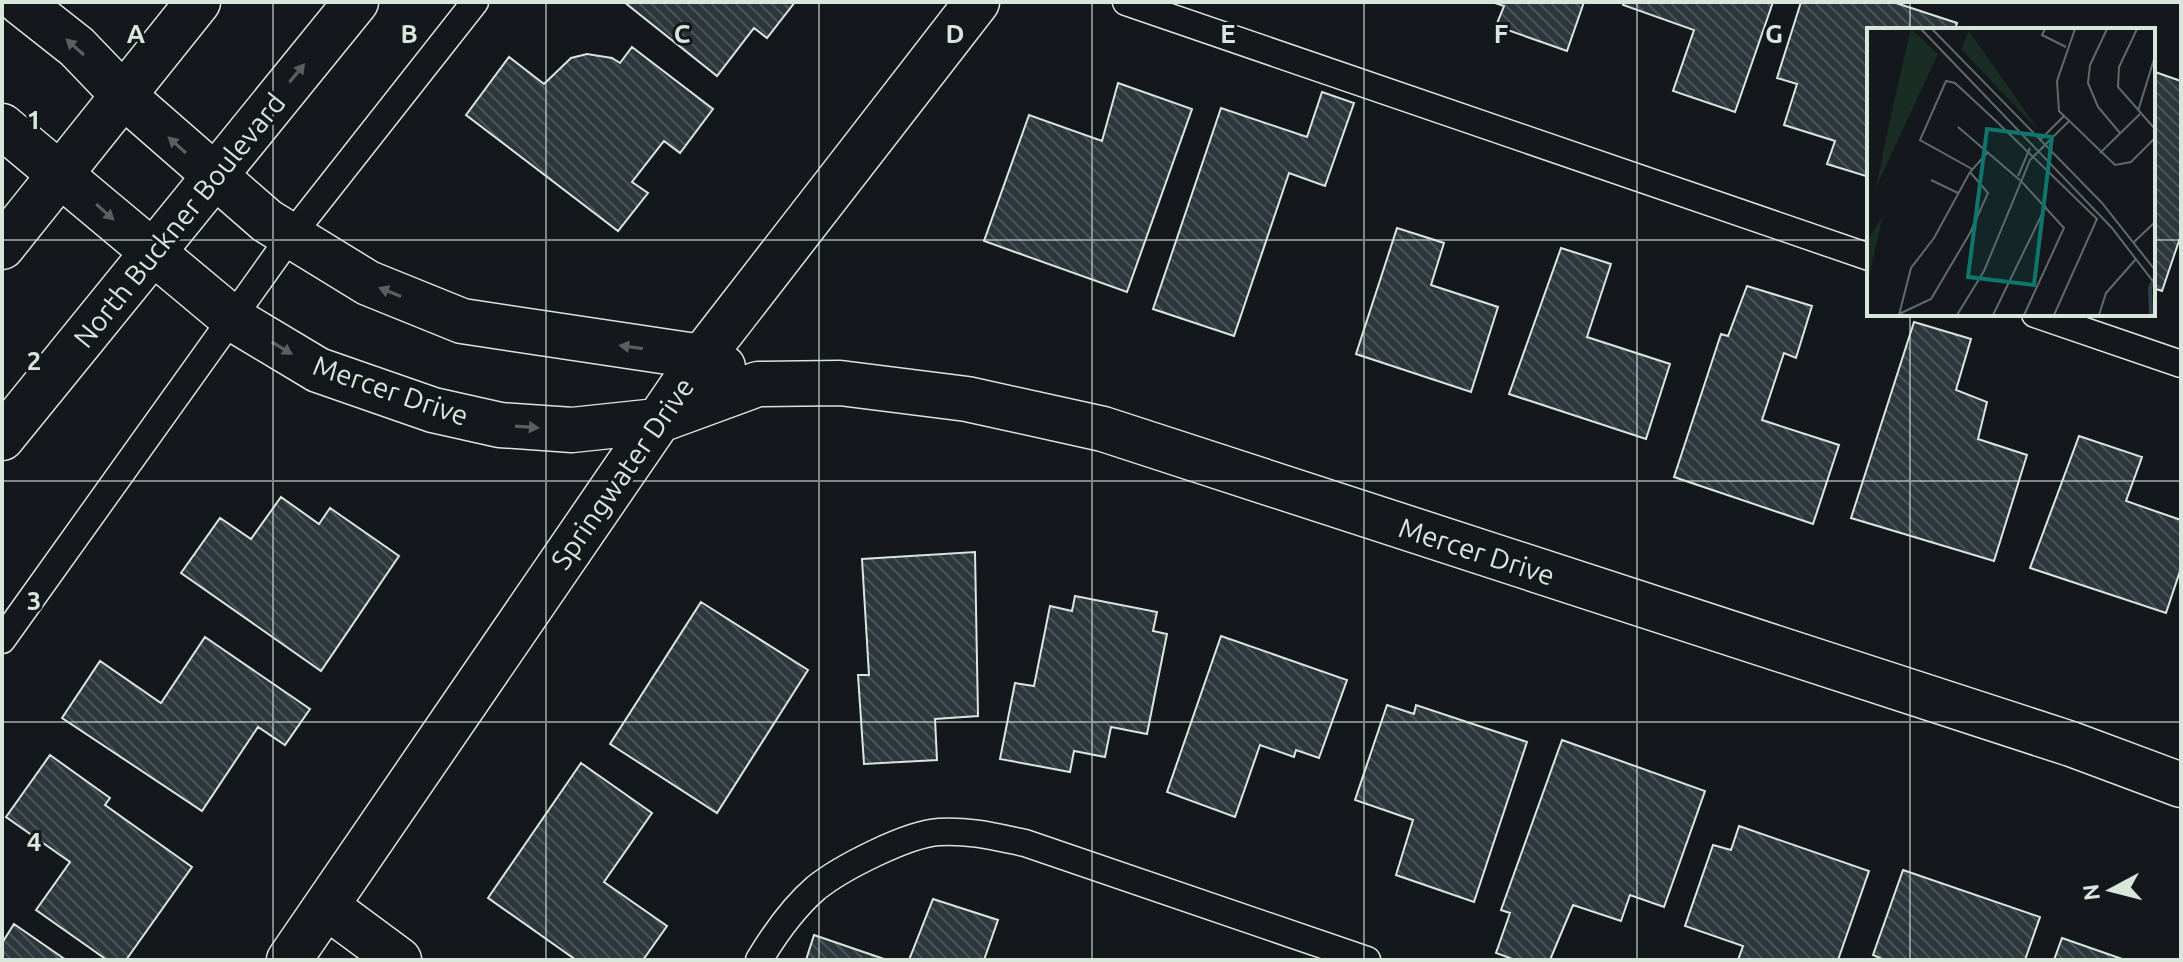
<svg xmlns="http://www.w3.org/2000/svg" width="2183" height="962" viewBox="0 0 2183 962" font-family="Ubuntu,sans-serif">
<style>
.building{fill:url(#building-back-hatch);stroke:#d8e6dc;stroke-width:2}
.lines{fill:none;stroke-linecap:round;stroke-linejoin:round}
.lane-casing{stroke:#d8e6dc;stroke-width:29}
.street-casing{stroke:#d8e6dc;stroke-width:47}
.primary-casing{stroke:#d8e6dc;stroke-width:47}
.lane{stroke:#14181c;stroke-width:26}
.street{stroke:#14181c;stroke-width:44}
.primary{stroke:#14181c;stroke-width:44}
.oneway{fill:#59605f}
.grid{fill:none;stroke:#d8e6dc;stroke-width:2;stroke-opacity:0.55}
.labels{text-anchor:middle;dominant-baseline:central;stroke-width:6;stroke-linejoin:round;paint-order:stroke}
.street-label{font-size:28px;fill:#d8e6dc;stroke:#14181c}
.inset-river{fill:none;stroke:#2f3f4d;stroke-width:4}
.inset-road{fill:none;stroke:#626a69;stroke-width:2}
.view{fill:#0f766e;fill-opacity:0.15;stroke:#0f766e;stroke-width:4}
.inset-edge{fill:none;stroke:#d8e6dc;stroke-width:4}
.grid-label{font-size:26px;text-anchor:middle;font-weight:bold;fill:#d8e6dc;stroke:#14181c;stroke-width:6;stroke-linejoin:round;paint-order:stroke}
</style>
<defs>
<pattern id="building-back-hatch" width="6" height="6" patternUnits="userSpaceOnUse" patternTransform="scale(2)"><rect width="6" height="6" fill="#2c363c"/><path d="M-1 5l2 2M0 0l6 6M5-1l2 2" fill="none" stroke="#4a5358"/></pattern>
</defs>
<rect width="100%" height="100%" fill="#14181c"/>
<!-- building -->
<path class="building" d="M624,2H795L767,38L754,28L717,76Z
M1492,2H1584L1567,51L1496,26L1504,6Z
M1624,2H1773L1735,112L1673,91L1694,30L1623,5Z
M1801,2H1893L1957,23L1955,30H1869V177L1827,164L1835,141L1784,125L1797,84L1777,78Z
M632,47L713,109L680,153L664,141L632,182L648,193L618,231L466,115L509,57L544,84L571,58L587,54L612,58L620,63Z
M2155,72L2181,81V235L2162,291L2153,288Z
M1118,83L1192,109L1127,292L984,241L1029,115L1102,141Z
M1322,92L1354,103L1325,186L1289,173L1234,336L1153,309L1221,108L1307,137Z
M1397,228L1444,243L1431,285L1498,307L1471,392L1356,354Z
M1561,248L1611,264L1587,337L1670,364L1646,439L1509,394Z
M1747,286L1812,306L1796,358L1784,353L1762,420L1839,445L1813,524L1674,477L1721,334L1728,336Z
M1914,322L1971,339L1956,390L1987,402L1978,439L2027,455L1994,561L1851,518Z
M2079,436L2142,457L2126,501L2181,520V568L2166,613L2030,568Z
M281,497L319,524L330,508L399,556L321,671L181,573L220,518L251,539Z
M975,552L978,716L935,719L937,760L864,764L858,675H869L862,559Z
M1075,596L1157,612L1153,631L1167,634L1147,734L1111,727L1105,757L1074,751L1070,772L1000,759L1015,683L1034,686L1050,606L1072,611Z
M701,602L808,670L717,813L610,744Z
M1221,636L1347,680L1319,758L1296,750L1294,757L1260,745L1235,817L1167,792Z
M205,637L310,709L285,745L258,727L202,811L62,718L100,661L161,703Z
M1387,705L1414,714L1416,705L1527,742L1474,902L1396,875L1413,820L1355,800Z
M1562,740L1705,791L1664,907L1630,895L1621,921L1573,905L1550,960H1515L1496,953L1510,913L1501,910Z
M50,755L110,798L105,805L192,867L126,960H107L36,910L70,862L6,817Z
M581,763L652,813L604,882L667,926L643,960H576L488,898Z
M1739,826L1869,871L1838,960H1738L1743,946L1685,926L1713,845L1731,850Z
M1903,870L2040,917L2025,960H1884L1873,955Z
M933,899L998,920L984,960H909Z
M14,924L66,960H2V943Z
M814,935L887,960H806Z
M2062,938L2125,960H2054Z"/>
<g class="lines">
<!-- lane casing -->
<g class="lane-casing">
<path id="lane" d="M1126,2L1869,257
M2035,314L2181,364
M2,640L290,237L475,2
M759,960C774,935 794,907 816,888C841,868 907,834 939,832C969,830 996,837 1025,843L1367,960"/>
</g>
<!-- street casing -->
<g class="street-casing">
<path id="street" d="M20,2L77,47L125,97L267,221L368,283L462,321L702,357L723,367
M2,126L233,319L318,370L433,410L500,425L572,430L657,421L758,384L840,383L967,399L1103,429L2071,744L2181,785
M326,906L399,960
M289,960L702,357L977,2"/>
</g>
<!-- primary casing -->
<g class="primary-casing">
<path id="primary" d="M2,247L198,2
M2,438L356,2"/>
</g>
<!-- lane -->
<use href="#lane" class="lane"/>
<!-- street -->
<use href="#street" class="street"/>
<!-- primary -->
<use href="#primary" class="primary"/>
</g>
<!-- one-way arrows -->
<defs><path id="oneway-solid" d="M-6-.8H1V-3.2L6.5 0L1 3.2V.8H-6Z" transform="scale(2)"/></defs>
<g class="oneway">
<use href="#oneway-solid" transform="translate(75 47) rotate(-138)"/>
<use href="#oneway-solid" transform="translate(297 73) rotate(-51)"/>
<use href="#oneway-solid" transform="translate(177 145) rotate(-138)"/>
<use href="#oneway-solid" transform="translate(105 212) rotate(42)"/>
<use href="#oneway-solid" transform="translate(390 292) rotate(-158)"/>
<use href="#oneway-solid" transform="translate(631 347) rotate(-172)"/>
<use href="#oneway-solid" transform="translate(282 348) rotate(31)"/>
<use href="#oneway-solid" transform="translate(527 427) rotate(4)"/>
</g>
<!-- grid -->
<path class="grid" d="M273,2V960M546,2V960M819,2V960M1092,2V960M1364,2V960M1637,2V960M1910,2V30M2,240H1869M2153,240H2181M1910,314V960M2,481H2181M2,722H2181"/>
<g class="labels">
<!-- street labels -->
<g class="street-label">
<text transform="translate(179 220) rotate(-51)">North Buckner Boulevard</text>
<text transform="translate(391 390) rotate(19)">Mercer Drive</text>
<text transform="translate(622 473) rotate(-55)">Springwater Drive</text>
<text transform="translate(1477 551) rotate(18)">Mercer Drive</text>
</g>
</g>
<!-- overview -->
<g transform="translate(1867 28)">
<rect width="288" height="288" fill="#14181c"/>
<path d="M102,3L173,104L94,21Z" fill="#1a2d24"/>
<path d="M44,1L71,26L9,159L28,69ZM16,188L7,226L0,259V213Z" fill="#1a2d24"/>
<path class="inset-river" d="M284,287L283,260L288,249"/>
<path class="inset-road" d="M54,1L245,200L288,256M65,1L235,175L288,242M178,1L175,7L199,19M208,1L190,53L192,83L248,137L264,134L288,110M240,1L223,37L221,55L231,79L253,105M270,1L252,39L251,59L288,101M271,83L288,28M91,99L155,154L197,200L157,287M173,112L197,88M233,125L273,86M105,141L53,112L79,53L88,55L129,93L230,191L187,287M151,148L163,120M64,152L91,165M267,214L288,194M32,286L64,271L103,205L121,165L103,144M32,287L44,240L67,210L103,144L121,124M90,287L117,243L163,132L202,93M126,287L179,178M232,287L239,265L269,231"/>
<path class="view" d="M120,101L185,109L167,257L101,249Z"/>
<rect width="288" height="288" class="inset-edge"/>
</g>
<g class="grid-label">
<text x="136" y="43">A</text>
<text x="409" y="43">B</text>
<text x="682" y="43">C</text>
<text x="955" y="43">D</text>
<text x="1228" y="43">E</text>
<text x="1501" y="43">F</text>
<text x="1774" y="43">G</text>
<text x="34" y="129">1</text>
<text x="34" y="370">2</text>
<text x="34" y="610">3</text>
<text x="34" y="851">4</text>
</g>
<!-- border -->
<rect width="2183" height="962" fill="none" stroke="#d8e6dc" stroke-width="8"/>
<!-- north arrow -->
<g transform="translate(2111 890) rotate(263)" stroke="#14181c" stroke-width="6" paint-order="stroke">
<path d="M0-6L14 30L0 20L-14 30Z" fill="#d8e6dc"/>
<text y="-12" font-size="22" font-weight="bold" text-anchor="middle" fill="#d8e6dc">N</text>
</g>
</svg>
